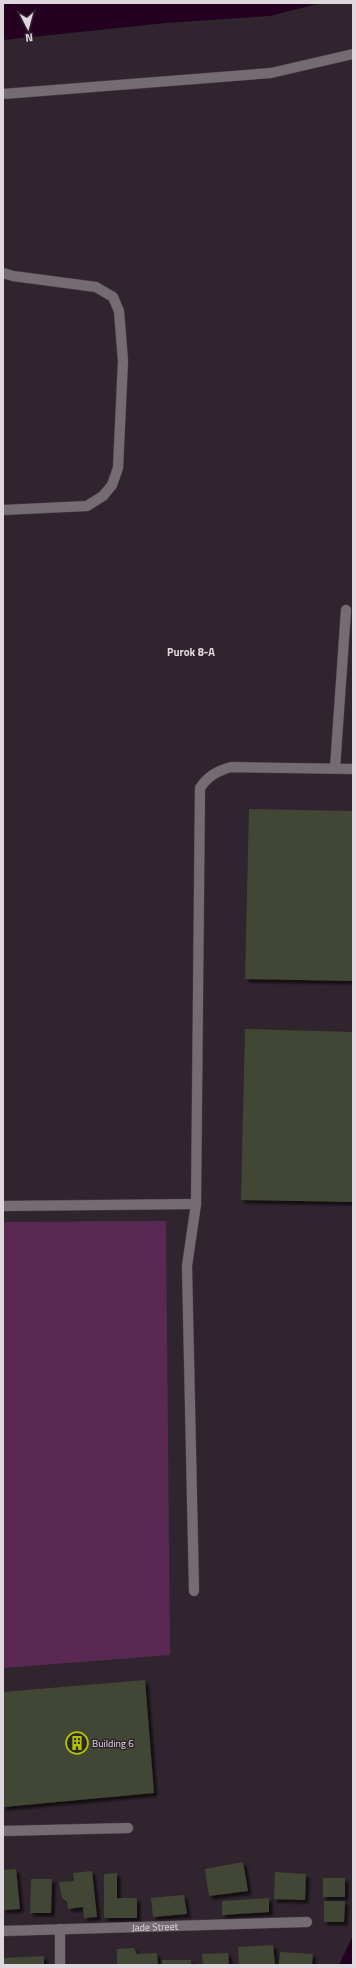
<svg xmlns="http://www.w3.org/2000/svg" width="356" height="1968" viewBox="0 0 356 1968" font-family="'Titillium Web',sans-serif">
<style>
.green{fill:#592954}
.water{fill:#240121}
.building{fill:#424635;filter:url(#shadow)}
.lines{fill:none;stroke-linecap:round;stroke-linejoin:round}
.minor-casing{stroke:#4c414a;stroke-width:11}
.minor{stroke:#736c72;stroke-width:10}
.labels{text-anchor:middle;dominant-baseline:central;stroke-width:3;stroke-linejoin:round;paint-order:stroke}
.poi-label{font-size:10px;fill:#e0d7de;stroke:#30242e;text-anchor:start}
.street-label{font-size:10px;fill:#e0d7de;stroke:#30242e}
.neighbourhood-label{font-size:11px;font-weight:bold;fill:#e0d7de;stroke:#30242e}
</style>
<defs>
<filter id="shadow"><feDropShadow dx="3.5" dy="3.5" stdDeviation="1" flood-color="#0009"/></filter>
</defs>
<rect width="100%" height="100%" fill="#30242e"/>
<!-- green -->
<path class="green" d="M166,1221L170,1655L3,1668V1222Z"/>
<!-- water -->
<path class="water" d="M3,3H321L270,16L166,23L3,40Z
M353,1935V1965H339Z"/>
<!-- building -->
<path class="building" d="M249,809L353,811V981L245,979Z
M245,1029L353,1032V1202L241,1200Z
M145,1680L154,1793L3,1807V1692Z
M243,1862L248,1891L209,1896L205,1869Z
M16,1869L20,1909L3,1910V1870Z
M92,1871L97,1917L84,1918L83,1907L68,1909L67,1902L62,1898L59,1882L74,1881L73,1873Z
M275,1872L306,1874L305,1900L274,1899Z
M117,1873V1898H137V1918H104V1874Z
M323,1878H345V1897H323Z
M31,1879H52L51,1913H30Z
M184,1895L187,1914L153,1917L151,1898Z
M269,1898V1912L222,1915V1901Z
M324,1901H345L344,1922H324Z
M273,1945L275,1965H239L238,1947Z
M134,1948L137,1954L157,1953L158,1965H117V1949Z
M280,1952L313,1954L312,1965H279Z
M228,1953L229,1965H203L202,1954Z
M44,1956V1965H3V1958Z
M162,1960H191V1965H162Z"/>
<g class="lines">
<!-- minor casing -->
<g class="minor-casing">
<g id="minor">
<path d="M3,94L271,73L353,54"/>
<path d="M3,273L13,276L96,287L113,297L119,311L123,361L118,468L112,485L103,496L87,506L3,510"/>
<path d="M335,768L346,610"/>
<path d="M3,1206L196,1204"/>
<path d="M194,1591L187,1266L196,1204L200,788C208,776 217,771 231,767L353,769"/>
<path d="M3,1831L128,1828"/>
<path d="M60,1929V1965"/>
<path id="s1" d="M3,1931L307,1922"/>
</g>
</g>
<!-- minor -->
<use href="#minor" class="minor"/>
</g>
<!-- icons -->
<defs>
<g id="building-ring" transform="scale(1.15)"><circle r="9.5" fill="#30242e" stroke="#b0c500" stroke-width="1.5"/><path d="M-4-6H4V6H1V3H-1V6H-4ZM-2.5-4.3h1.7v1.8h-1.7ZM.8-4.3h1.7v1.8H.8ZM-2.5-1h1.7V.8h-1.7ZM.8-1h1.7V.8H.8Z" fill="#b0c500"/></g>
</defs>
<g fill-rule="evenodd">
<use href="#building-ring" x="77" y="1743"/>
</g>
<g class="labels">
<!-- poi labels -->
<g class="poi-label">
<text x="92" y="1743">Building 6</text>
</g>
<!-- street labels -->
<g class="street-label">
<text stroke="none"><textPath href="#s1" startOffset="152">Jade Street</textPath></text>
</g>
<!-- neighbourhood labels -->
<g class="neighbourhood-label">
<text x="191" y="652">Purok 8-A</text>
</g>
</g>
<!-- border -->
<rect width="356" height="1968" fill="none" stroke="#e0d7de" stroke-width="8"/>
<!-- north arrow -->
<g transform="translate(28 28) rotate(174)" stroke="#30242e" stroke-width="3" paint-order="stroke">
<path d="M0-3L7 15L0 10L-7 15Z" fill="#e0d7de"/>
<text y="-6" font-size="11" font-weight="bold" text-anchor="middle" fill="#e0d7de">N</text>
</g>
</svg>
